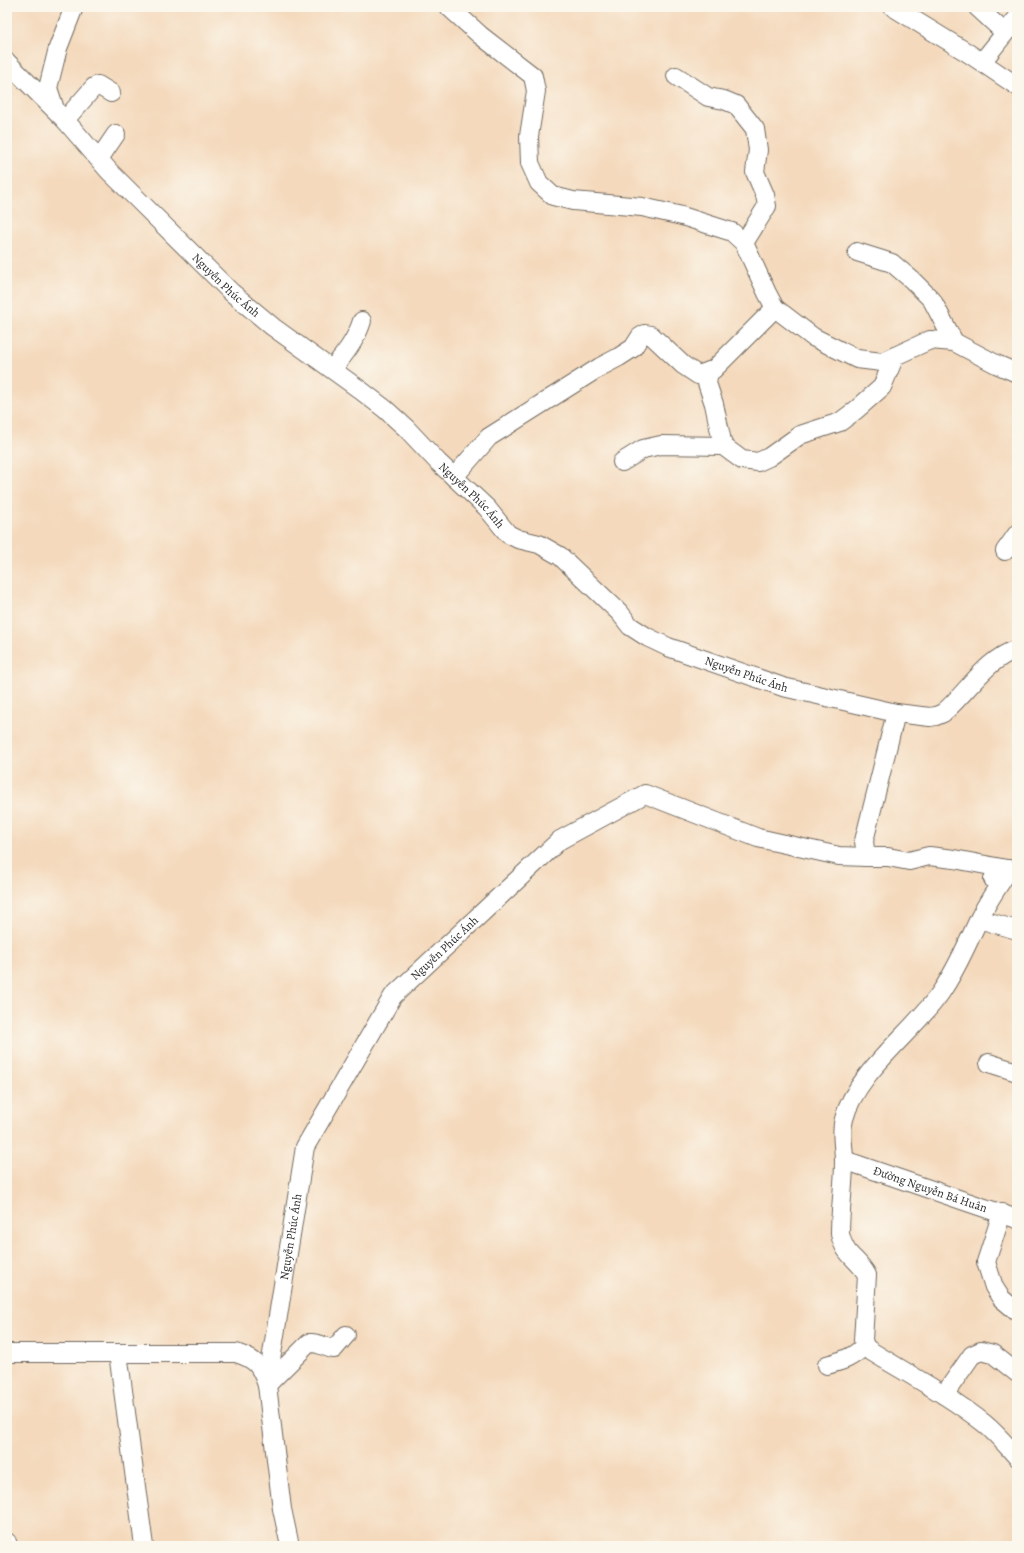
<svg xmlns="http://www.w3.org/2000/svg" width="1024" height="1553" viewBox="0 0 1024 1553" font-family="Alegreya,serif">
<style>
.lines{fill:none;stroke-linecap:round;stroke-linejoin:round}
.minor-casing{stroke:#71685e;stroke-width:20}
.minor{stroke:#fff;stroke-width:18}
.labels{text-anchor:middle;dominant-baseline:central;stroke-width:3;stroke-linejoin:round;paint-order:stroke}
.street-label{font-size:12px;fill:#2b2b2b;stroke:#fbf7ec}
</style>
<rect width="100%" height="100%" fill="#fbf7ec"/>
<filter id="ink" filterUnits="userSpaceOnUse"><feTurbulence type="fractalNoise" baseFrequency=".025" numOctaves="2"/><feDisplacementMap in="SourceGraphic" scale="8" xChannelSelector="R" yChannelSelector="G"/><feConvolveMatrix kernelMatrix="1 2 1 2 8 2 1 2 1" color-interpolation-filters="sRGB"/></filter>
<filter id="wash" filterUnits="userSpaceOnUse"><feTurbulence type="fractalNoise" baseFrequency=".012" numOctaves="4" result="noise"/><feDisplacementMap in="SourceGraphic" scale="16" xChannelSelector="R" yChannelSelector="G"/><feGaussianBlur stdDeviation="0.9" result="paint"/><feColorMatrix in="noise" values="0 0 0 0 0 0 0 0 0 0 0 0 0 0 0 0 0 1.4 0 .05"/><feComposite in="paint" operator="in"/></filter>
<g filter="url(#wash)">
<rect width="100%" height="100%" fill="#f4d9bc"/>
</g>
<g filter="url(#ink)">
<g class="lines">
<!-- minor casing -->
<g class="minor-casing">
<g id="minor">
<path d="M449,7L480,35L533,76L536,91L529,136L530,163L539,183L553,196L573,201L642,207L682,216L732,232L744,243L767,293L775,308L813,337L857,359L882,362L930,340L954,342L996,364L1017,373"/>
<path d="M893,7L968,53L1017,86"/>
<path d="M977,7L1005,33"/>
<path id="s1" d="M7,62L65,120L109,171L231,292L273,327L359,389L385,409L406,428L438,462L487,508L508,534L518,539L539,544L560,556L620,613L630,626L647,637L668,647L783,687L896,713L930,717L936,716L943,713C968,692 985,660 1017,649"/>
<path d="M982,62L1017,18"/>
<path d="M676,76L708,97L724,100L736,105L755,129L758,150L755,172L765,195L767,206L744,243"/>
<path d="M55,109L48,88L58,48L74,7"/>
<path d="M65,120L94,87L98,85L111,93"/>
<path d="M99,159L116,134"/>
<path d="M857,252L892,263L912,280L932,300L954,342"/>
<path d="M332,369C345,354 356,340 362,321"/>
<path d="M709,371L707,383L714,404L723,446"/>
<path d="M622,462L643,449L661,445L723,446L742,460L758,462L769,457L800,435L840,422L856,410L882,387L895,356"/>
<path d="M454,477L489,437L600,367L619,357L633,348L640,337L645,334L651,335L683,365L698,375L713,370L775,308"/>
<path d="M1005,551L1017,534"/>
<path d="M896,713L864,841L866,857H888L909,861L929,856L954,859L1012,870"/>
<path d="M1009,869C1001,870 996,873 993,879L1009,869C999,886 987,902 979,919C967,944 957,969 941,992C914,1032 856,1072 844,1119C840,1133 844,1146 844,1161C844,1185 840,1209 840,1234C845,1257 857,1257 867,1275L863,1340L865,1346L869,1350C908,1374 950,1396 985,1424C997,1434 1007,1446 1017,1457"/>
<path d="M979,919L1017,930"/>
<path d="M989,1063L1017,1072"/>
<path id="s2" d="M844,1160L1017,1219"/>
<path d="M1002,1213L986,1262L994,1287L1001,1298L1014,1309"/>
<path d="M7,1353H236C257,1360 260,1365 267,1385L282,1509L290,1546"/>
<path d="M118,1353L144,1546"/>
<path d="M827,1365C845,1360 851,1358 865,1346"/>
<path id="s3" d="M267,1385L305,1147L393,996L560,840L645,794L758,838L839,856L866,857"/>
<path d="M267,1385L309,1343C320,1342 324,1348 334,1349L346,1335"/>
<path d="M944,1395L972,1355L981,1351L993,1354L1017,1373"/>
<path d="M7,1542L8,1546"/>
</g>
</g>
<!-- minor -->
<use href="#minor" class="minor"/>
</g>
</g>
<g class="labels">
<!-- street labels -->
<g class="street-label">
<text stroke="none"><textPath href="#s1" startOffset="313">Nguyễn Phúc Ánh</textPath></text>
<text stroke="none"><textPath href="#s1" startOffset="637">Nguyễn Phúc Ánh</textPath></text>
<text stroke="none"><textPath href="#s1" startOffset="973">Nguyễn Phúc Ánh</textPath></text>
<text stroke="none"><textPath href="#s3" startOffset="486">Nguyễn Phúc Ánh</textPath></text>
<text stroke="none"><textPath href="#s2" startOffset="91">Đường Nguyễn Bá Huân</textPath></text>
<text stroke="none"><textPath href="#s3" startOffset="150">Nguyễn Phúc Ánh</textPath></text>
</g>
</g>
<!-- margin -->
<rect width="1024" height="1553" fill="none" stroke="#fbf7ec" stroke-width="24"/>
</svg>
